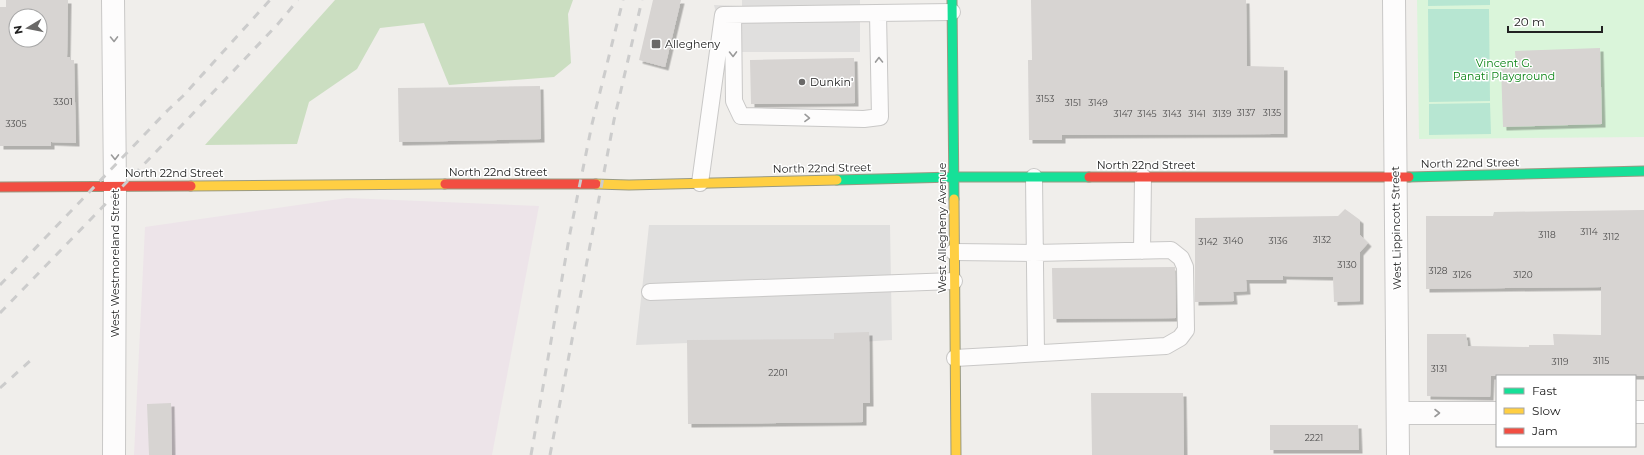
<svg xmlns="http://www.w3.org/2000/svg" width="1644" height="455" viewBox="0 0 1644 455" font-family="Montserrat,sans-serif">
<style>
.industrial{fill:#ede4e9}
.forest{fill:#cbdec1}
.park{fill:#daf5da}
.pitch{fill:#b7e6d2}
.parking{fill:#e0dfde}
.building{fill:#d7d4d2;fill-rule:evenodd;filter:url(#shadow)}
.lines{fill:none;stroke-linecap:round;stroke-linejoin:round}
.lane-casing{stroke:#c9c8c7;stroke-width:18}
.street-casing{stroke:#c9c8c7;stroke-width:24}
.fast-casing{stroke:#999a82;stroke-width:11}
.slow-casing{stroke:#999a82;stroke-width:11}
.jam-casing{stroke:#999a82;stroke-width:11}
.lane{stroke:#fdfcfc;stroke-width:16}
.street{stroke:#fdfcfc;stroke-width:22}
.fast{stroke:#16e098;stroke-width:9}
.slow{stroke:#ffcf43;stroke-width:9}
.jam{stroke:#f24e42;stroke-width:9}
.rail{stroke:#ccc;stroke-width:3;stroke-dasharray:8 8;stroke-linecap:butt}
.oneway{stroke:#9a9a9a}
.poi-dot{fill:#6a6968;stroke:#fff;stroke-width:1.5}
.labels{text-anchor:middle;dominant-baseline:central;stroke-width:3;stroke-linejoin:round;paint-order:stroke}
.number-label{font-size:9px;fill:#4f4e4e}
.poi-label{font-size:11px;fill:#222;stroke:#fff;text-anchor:start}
.park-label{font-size:11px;fill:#0c8416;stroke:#fff}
.street-label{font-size:11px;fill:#222;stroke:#fff}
</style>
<defs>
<filter id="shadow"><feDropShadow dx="3.5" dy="3.5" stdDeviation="0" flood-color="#0004"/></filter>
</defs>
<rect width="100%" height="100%" fill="#f0eeeb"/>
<!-- industrial -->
<path class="industrial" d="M347,198L539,206L492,455H134L145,227Z"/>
<!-- forest -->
<path class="forest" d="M335,0H573L568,14L571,63L554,77L449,85L424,23L380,28L357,69L309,102L297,144L205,145Z"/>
<!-- park -->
<path class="park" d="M1417,0H1644V137L1419,139Z"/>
<!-- pitch -->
<path class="pitch" d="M1428,0H1490V5L1428,6Z
M1428,9H1489L1490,101L1429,102Z
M1490,103L1491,134L1429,135V104Z"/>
<!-- parking -->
<path class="parking" d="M742,0H860V52H726L714,5L742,6Z
M649,225H890L892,340L860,342L688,343L636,345Z"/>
<!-- building -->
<path class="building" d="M6,0H68L67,57H70V60H74L76,143L51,142V146H0V7H6ZM16,16H40V40H16Z
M653,0H681L665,67L639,60Z
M1031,0H1246L1247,66L1284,67V134L1062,135V140H1029L1028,60H1032Z
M1600,48L1602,124L1503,127L1501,66L1516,65L1515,51Z
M854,58L855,103L751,104L750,60Z
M540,86L541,139L399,142L398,88Z
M1345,209L1360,220V235L1368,243L1360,252V301L1334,302L1333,277L1283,276V280H1246L1247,291L1233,292L1234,301L1195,302V218L1338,216Z
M1644,210V376H1491L1490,397L1427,396V334H1466L1468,346L1529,347V345H1554L1553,334L1601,335V287L1426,289V216H1493L1494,212Z
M1175,267L1176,318L1053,319L1052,268Z
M869,332L870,403H863V422L688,424L687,340L834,339V333Z
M1091,393H1183L1184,455H1092Z
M171,403L172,455H149L147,404Z
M1270,425H1358L1359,450H1270Z"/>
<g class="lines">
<!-- lane casing -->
<g class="lane-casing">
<path id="lane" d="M733,15L734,101L741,116L864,119L880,117L878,14
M1034,177L1036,353
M700,183L723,15L952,12
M1142,251L1143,177
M954,252L1034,253L1171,250L1181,258L1185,267L1186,330L1180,338L1166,346L955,358
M650,292L954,281"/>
</g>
<!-- street casing -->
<g class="street-casing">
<path id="street" d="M113,0L115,186L114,455
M1394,0L1398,455
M1635,412H1644
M1398,413H1497"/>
</g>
<!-- fast casing -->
<g class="fast-casing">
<path id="fast" d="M952,0L954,199
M1409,177L1644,171
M837,180L954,177H1089"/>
</g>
<!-- slow casing -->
<g class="slow-casing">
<path id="slow" d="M596,184L629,185L837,180
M191,186L445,184
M954,199L956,455"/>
</g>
<!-- jam casing -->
<g class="jam-casing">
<path id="jam" d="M1089,177H1409
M445,184H596
M0,187L191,186"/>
</g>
<!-- lane -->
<use href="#lane" class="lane"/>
<!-- street -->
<use href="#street" class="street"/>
<!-- fast -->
<use href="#fast" class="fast"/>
<!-- slow -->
<use href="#slow" class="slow"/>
<!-- jam -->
<use href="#jam" class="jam"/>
<!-- rail -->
<path class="rail" d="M0,285L168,110L183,96L270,0
M0,313L182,125L277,25L298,0
M0,388L31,360
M531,455L570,233L592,124L623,0
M550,455L614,120L642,0"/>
</g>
<!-- one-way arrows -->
<defs><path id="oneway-chevron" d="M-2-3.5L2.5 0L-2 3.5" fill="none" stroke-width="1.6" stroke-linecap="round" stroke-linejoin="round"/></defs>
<g class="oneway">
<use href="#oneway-chevron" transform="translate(114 39) rotate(89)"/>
<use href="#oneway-chevron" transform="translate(733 54) rotate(89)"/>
<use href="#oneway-chevron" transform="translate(879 60) rotate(-91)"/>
<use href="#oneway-chevron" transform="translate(807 118) rotate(1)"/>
<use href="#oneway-chevron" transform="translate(115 157) rotate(89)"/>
<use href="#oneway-chevron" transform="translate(1437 413)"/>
</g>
<!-- markers -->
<g class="poi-dot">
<rect x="651" y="39" width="10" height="10" rx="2"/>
<circle cx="802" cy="82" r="4"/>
</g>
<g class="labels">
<!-- number labels -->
<g class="number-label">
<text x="1045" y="98">3153</text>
<text x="63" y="101">3301</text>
<text x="1073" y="102">3151</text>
<text x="1098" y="102">3149</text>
<text x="1246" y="112">3137</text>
<text x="1272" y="112">3135</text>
<text x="1123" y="113">3147</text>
<text x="1147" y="113">3145</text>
<text x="1172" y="113">3143</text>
<text x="1197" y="113">3141</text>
<text x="1222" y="113">3139</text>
<text x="16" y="123">3305</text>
<text x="1589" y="231">3114</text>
<text x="1547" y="234">3118</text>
<text x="1611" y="236">3112</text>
<text x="1322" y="239">3132</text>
<text x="1233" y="240">3140</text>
<text x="1278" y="240">3136</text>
<text x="1208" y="241">3142</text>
<text x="1347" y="264">3130</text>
<text x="1438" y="270">3128</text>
<text x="1462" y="274">3126</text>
<text x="1523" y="274">3120</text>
<text x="1601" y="360">3115</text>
<text x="1560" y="361">3119</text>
<text x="1439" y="368">3131</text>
<text x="778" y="372">2201</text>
<text x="1314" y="437">2221</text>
</g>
<!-- poi labels -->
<g class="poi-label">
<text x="665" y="44">Allegheny</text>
<text x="810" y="82">Dunkin'</text>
</g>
<!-- park labels -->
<g class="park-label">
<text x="1504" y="63">Vincent G.<tspan x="1504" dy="13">Panati Playground</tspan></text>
</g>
<!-- street labels -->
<g class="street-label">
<text transform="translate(1470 163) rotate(-1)">North 22nd Street</text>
<text x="1146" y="165">North 22nd Street</text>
<text transform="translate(822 168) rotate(-1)">North 22nd Street</text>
<text x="498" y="172">North 22nd Street</text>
<text x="174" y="173">North 22nd Street</text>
<text transform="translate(942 228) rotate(-90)">West Allegheny Avenue</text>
<text transform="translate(1396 228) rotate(-91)">West Lippincott Street</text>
<text transform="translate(115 263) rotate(-90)">West Westmoreland Street</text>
</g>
</g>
<!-- legend -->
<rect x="1496" y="375" width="140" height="72" fill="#ffffff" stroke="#a7a7a7"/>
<rect x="1504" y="388" width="20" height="6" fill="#16e098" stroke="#a7a7a7"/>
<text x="1532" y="395" font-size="12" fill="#222222">Fast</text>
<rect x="1504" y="408" width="20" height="6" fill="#ffcf43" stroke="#a7a7a7"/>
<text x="1532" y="415" font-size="12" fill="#222222">Slow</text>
<rect x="1504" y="428" width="20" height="6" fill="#f24e42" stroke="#a7a7a7"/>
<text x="1532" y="435" font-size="12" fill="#222222">Jam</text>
<!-- north arrow -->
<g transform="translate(28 28) rotate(260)"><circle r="19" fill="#ffffff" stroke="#a7a7a7"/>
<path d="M0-3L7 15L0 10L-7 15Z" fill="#6a6968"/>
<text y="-6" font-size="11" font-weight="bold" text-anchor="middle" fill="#222222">N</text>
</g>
<!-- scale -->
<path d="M1508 26v6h94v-6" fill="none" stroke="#222222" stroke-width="2"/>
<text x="1514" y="26" font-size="12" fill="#222222" stroke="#ffffff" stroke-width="3" paint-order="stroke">20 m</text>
</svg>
